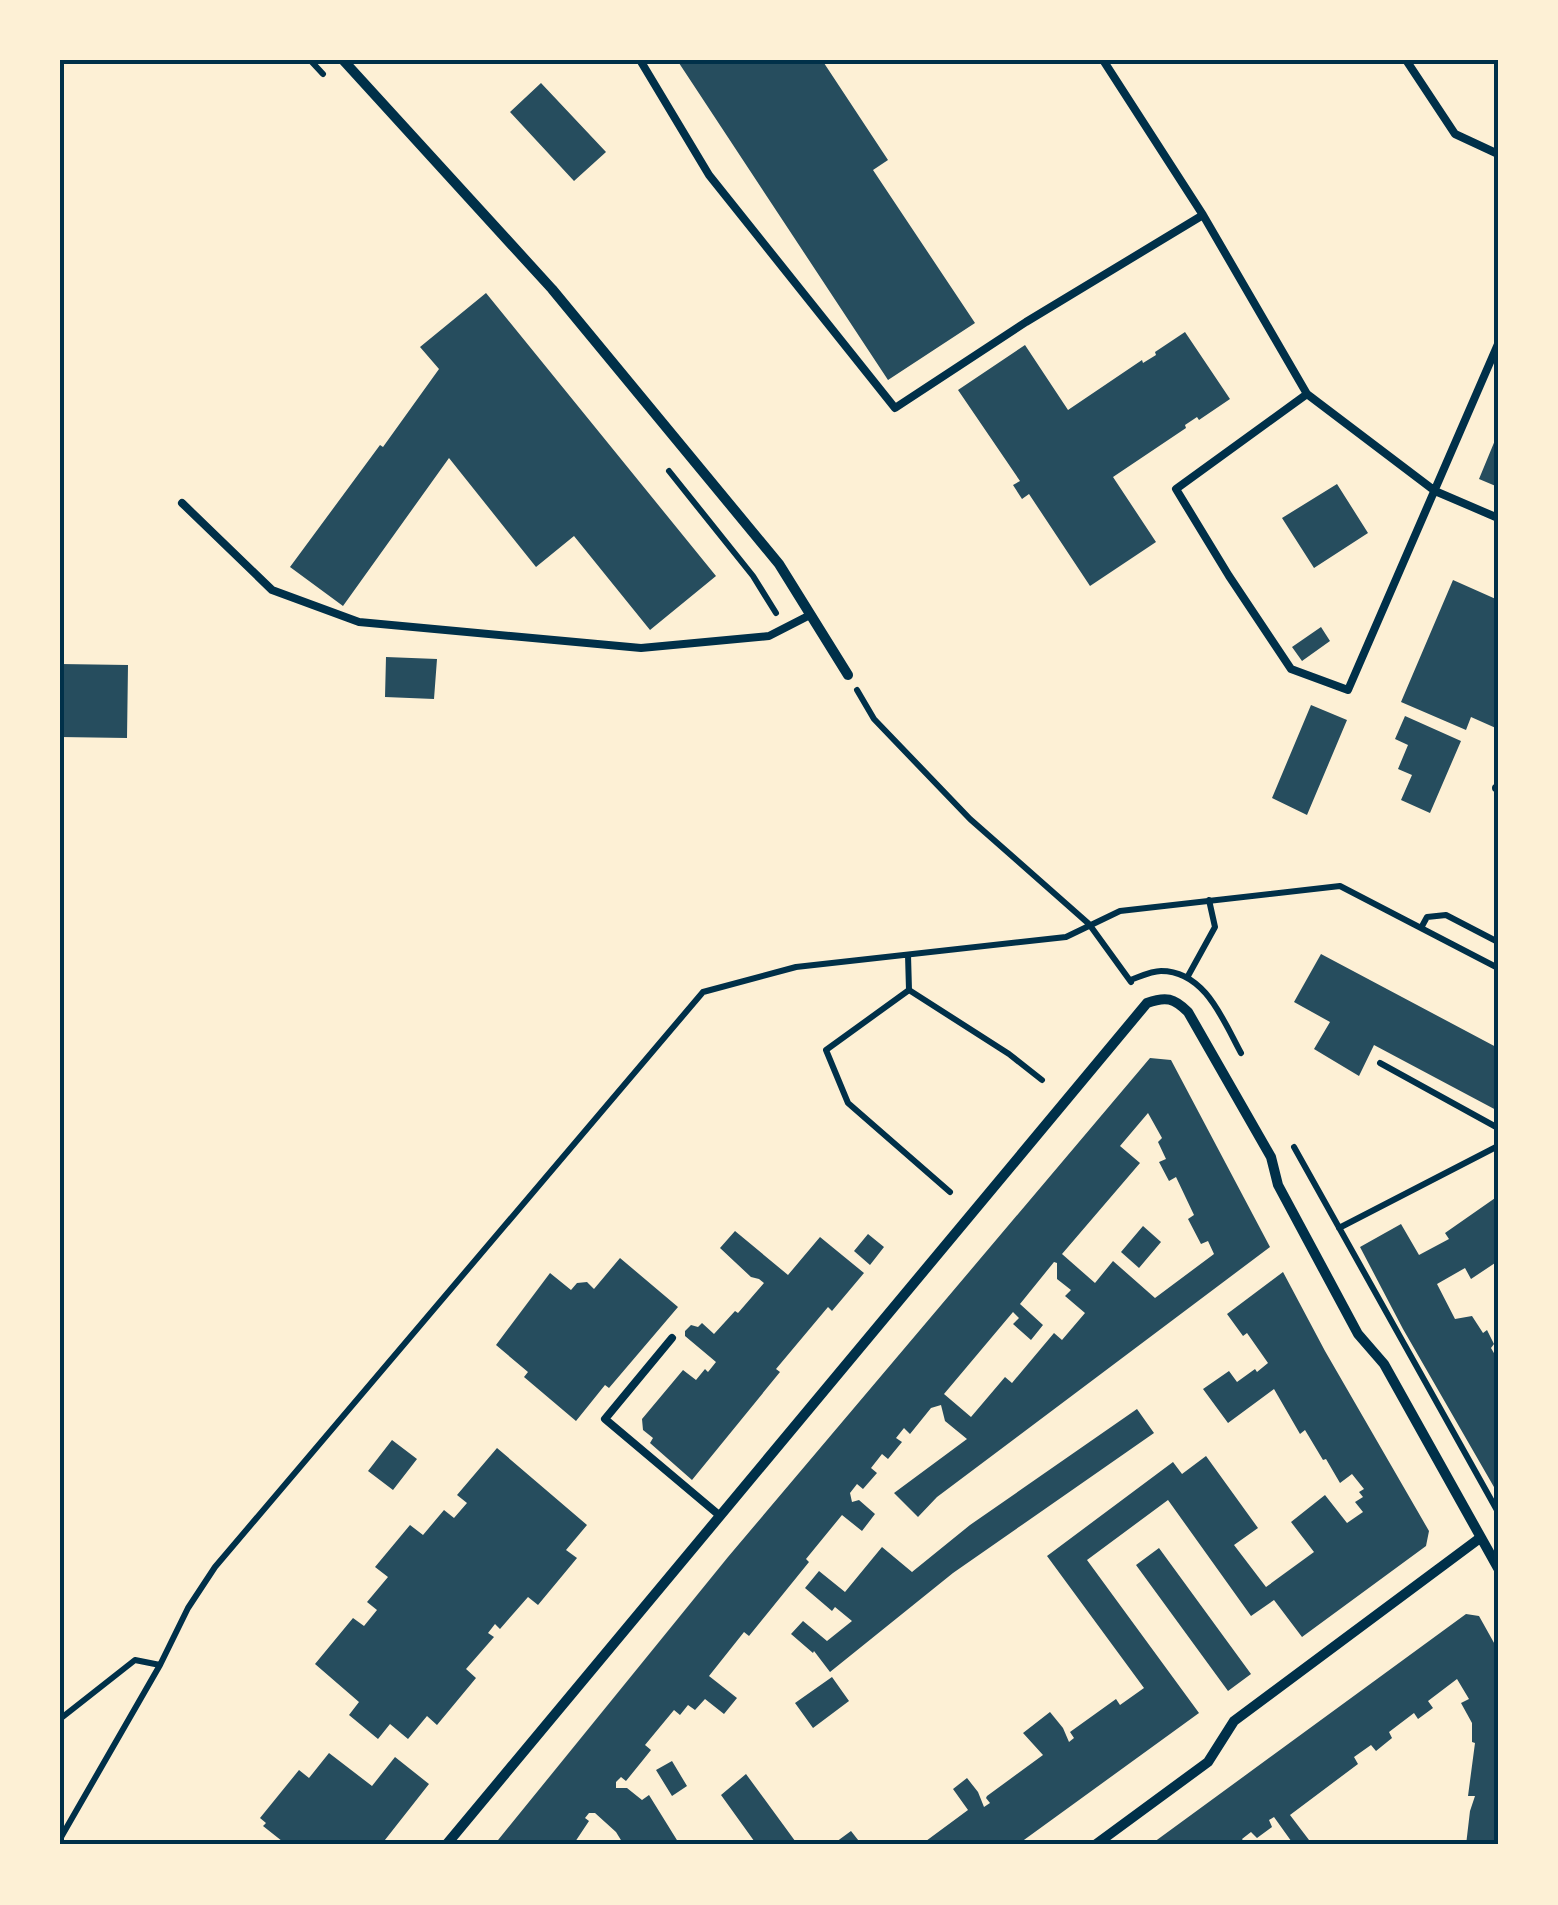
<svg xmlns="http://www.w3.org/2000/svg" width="1558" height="1905" viewBox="0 0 1558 1905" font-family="Jost,sans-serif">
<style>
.building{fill:#264d5e;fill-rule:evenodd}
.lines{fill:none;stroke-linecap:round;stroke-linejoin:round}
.path{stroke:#003049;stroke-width:6}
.service{stroke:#003049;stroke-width:8}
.minor{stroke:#003049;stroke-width:10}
.neatline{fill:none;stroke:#003049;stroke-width:4}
</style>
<rect width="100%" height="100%" fill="#fdf0d5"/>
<!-- building -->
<path class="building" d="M677,60H822L888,160L873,170L975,323L888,380Z
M541,83L606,152L574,181L510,112Z
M486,293L716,576L650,630L574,536L536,567L449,458L343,606L290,567L380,445L383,447L439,369L420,347Z
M1185,332L1230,399L1199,420L1197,417L1185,425L1186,428L1113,477L1156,542L1090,586L1029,494L1022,499L1013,485L1020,481L958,390L1025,345L1068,410L1142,360L1143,363L1156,355L1155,352Z
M1498,433V487L1479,479Z
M1337,484L1368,533L1314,568L1282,518Z
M1453,580L1498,600V729L1471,717L1466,730L1401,702Z
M1321,627L1330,641L1302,661L1292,647Z
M386,657L437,659L434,699L385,697Z
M60,664L128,665L127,738L60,737Z
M1311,705L1347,720L1307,815L1272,798Z
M1405,716L1461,741L1430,813L1401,800L1412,775L1398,769L1408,745L1395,739Z
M1321,954L1498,1048V1111L1374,1045L1359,1076L1314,1049L1330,1022L1294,1002Z
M1150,1058L1171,1060L1270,1247L937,1497L918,1517L894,1493L967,1439L945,1421L941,1405L931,1408L910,1434L904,1428L896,1438L902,1442L888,1459L882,1454L871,1468L877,1473L863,1489L857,1484L850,1493L852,1502L859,1500L875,1514L862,1531L842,1515L806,1559L809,1562L749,1636L744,1632L709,1676L737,1698L724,1714L705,1699L695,1710L688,1705L680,1715L674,1710L645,1745L651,1750L643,1760L626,1781L621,1777L616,1782V1788H627L642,1800L649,1795L680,1845H624L616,1832L595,1813H589L585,1818L589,1821L573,1845H494L728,1557ZM1148,1113L1162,1138L1158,1142L1166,1159L1159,1162L1169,1181L1176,1177L1194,1215L1188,1219L1201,1244L1208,1241L1214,1254L1155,1298L1113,1261L1095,1283L1062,1254L1140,1163L1120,1146ZM1054,1262L1057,1263V1279L1071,1290L1065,1296L1085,1313L1062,1340L1054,1333L1012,1383L1005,1377L971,1417L944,1394L1013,1312L1019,1318L1013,1324L1031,1340L1043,1325L1020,1304Z
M1498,1196V1261L1471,1279L1465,1268L1437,1284L1455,1319L1472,1316L1483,1333L1487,1330L1494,1344L1491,1348L1498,1360V1494L1403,1329L1360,1247L1401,1224L1419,1255L1449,1239L1445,1233Z
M1143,1226L1161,1242L1139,1268L1121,1252Z
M735,1231L788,1275L820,1237L864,1273L832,1311L828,1307L776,1369L780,1372L692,1480L650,1443L653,1438L643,1430L642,1419L683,1370L696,1380L705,1369L708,1372L716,1362L685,1336V1331L691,1325L698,1327L702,1323L714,1334L735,1311L738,1313L764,1283L759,1279L751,1277L720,1248Z
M868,1234L884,1247L870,1265L854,1251Z
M620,1258L678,1307L609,1388L605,1385L576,1421L524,1377L528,1372L496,1345L550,1273L571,1290L577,1283L587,1282L594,1289Z
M1283,1272L1325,1351L1429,1531L1426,1546L1302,1637L1274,1600L1251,1616L1168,1500L1087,1560L1199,1713L1017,1845H929L926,1841L968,1810L953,1789L967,1778L978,1792L984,1807L990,1803L986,1798L987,1796L1043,1755L1023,1733L1050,1712L1063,1728L1069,1742L1074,1738L1070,1732L1116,1699L1120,1705L1144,1688L1047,1556L1173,1462L1182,1474L1206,1456L1258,1528L1234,1545L1266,1587L1314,1552L1291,1522L1325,1495L1347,1523L1363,1512L1355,1502L1363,1497L1359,1492L1364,1489L1352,1474L1340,1483L1326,1459L1323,1460L1305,1430L1300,1434L1274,1389L1228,1423L1203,1389L1229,1371L1237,1382L1255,1369L1257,1372L1268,1363L1247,1333L1243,1336L1227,1314Z
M1137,1409L1154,1433L953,1573L830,1672L814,1651L813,1653L791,1634L803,1621L827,1641L852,1621L835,1607L832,1611L805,1588L819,1571L845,1592L882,1547L912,1572L970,1525Z
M392,1440L417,1459L393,1490L368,1471Z
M497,1448L587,1525L566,1550L577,1558L538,1605L528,1597L500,1629L495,1624L488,1633L494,1637L466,1669L476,1678L437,1725L427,1716L408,1739L390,1724L378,1739L349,1715L359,1702L315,1664L353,1618L364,1626L377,1610L367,1602L388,1577L375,1567L410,1525L423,1535L444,1510L454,1518L467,1503L457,1495Z
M1159,1548L1251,1674L1228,1691L1136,1565Z
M1466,1614L1479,1616L1498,1650V1845H1466L1470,1811L1475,1796H1468L1475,1743L1472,1742V1723L1461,1703L1469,1699L1457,1679L1428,1701L1433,1708L1418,1719L1414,1713L1389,1732L1392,1738L1376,1751L1371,1745L1354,1757L1358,1764L1290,1815L1309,1840L1302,1845H1294L1274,1817L1269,1820L1272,1827L1257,1838L1251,1832L1242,1839L1246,1845H1150Z
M832,1677L849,1701L813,1728L795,1703Z
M329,1753L372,1786L395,1757L429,1784L381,1845H287L263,1826L266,1823L260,1818L299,1770L309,1778Z
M672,1761L687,1786L672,1796L656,1770Z
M746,1774L798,1845H757L721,1795Z
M851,1831L862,1845H839L836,1842Z"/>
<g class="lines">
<!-- path -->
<path class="path" d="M310,60L323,74
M669,471L753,576L776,613
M857,690L874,719L970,819L1089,924L1131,982
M1421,928L1427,917L1446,915L1498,942
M908,955L909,990L826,1050L848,1103L950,1192
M1188,976L1215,927L1209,900
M1130,980C1139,977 1151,971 1161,971C1205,971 1223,1020 1241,1053
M909,990L1009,1054L1042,1080
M1380,1063L1498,1128
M1294,1147L1498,1512
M1339,1228L1498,1146
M60,1719L135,1660L160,1665
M60,1839L160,1665L188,1608L215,1567L703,992L796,967L1066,937L1120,911L1340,886L1498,968"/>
<!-- service -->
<path class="service" d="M640,60L709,175L895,408L1026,322L1203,215
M1103,60L1203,215L1307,394L1435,491L1498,518
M1406,60L1455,134L1498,154
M1307,394L1176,489L1229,576L1291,669L1348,690L1498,344
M182,503L272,590L359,622L641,648L769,636L810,615
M1496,788H1498
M672,1338L605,1419L719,1515"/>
<!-- minor -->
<path class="minor" d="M343,60L552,289L779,564L848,675
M446,1845L1147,1003C1166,996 1174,998 1188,1012L1271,1157L1278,1185L1358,1334L1384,1364L1498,1568
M1095,1845L1208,1762L1234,1721L1480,1538"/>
</g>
<!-- border -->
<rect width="1558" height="1905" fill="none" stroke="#fdf0d5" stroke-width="125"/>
<rect x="62" y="62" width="1434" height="1780" class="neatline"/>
</svg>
